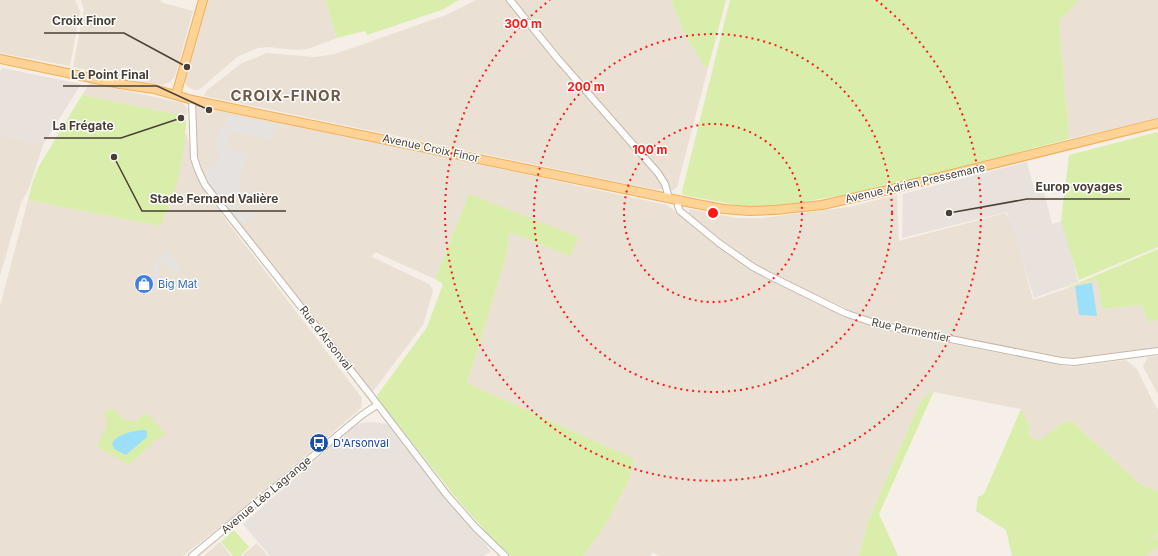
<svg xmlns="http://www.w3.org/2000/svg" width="1158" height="556" viewBox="0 0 1158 556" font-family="Inter,sans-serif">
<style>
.residential{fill:#eae0d4}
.industrial{fill:#e8e1dc}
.green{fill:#d9eeab}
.parking{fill:#e6e2df}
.water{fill:#9cdff9}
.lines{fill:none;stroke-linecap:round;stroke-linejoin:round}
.minor-casing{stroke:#c5b8ab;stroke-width:8}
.major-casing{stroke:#f2af58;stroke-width:10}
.minor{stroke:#fff;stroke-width:6}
.major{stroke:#ffd396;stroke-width:8}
.ring{fill:none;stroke:#ff1814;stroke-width:2;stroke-dasharray:2 4}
.labels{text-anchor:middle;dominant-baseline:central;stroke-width:3;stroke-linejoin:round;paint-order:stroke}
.street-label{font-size:11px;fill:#493f35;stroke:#fff}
.shop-label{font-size:11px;fill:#366cbe;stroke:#fff;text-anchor:start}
.transit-label{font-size:11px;fill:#164399;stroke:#fff;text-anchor:start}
.district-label{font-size:15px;font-weight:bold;letter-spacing:1px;fill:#6d5b4b;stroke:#fff}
.centre{fill:#ff1814;stroke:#fff;stroke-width:2}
.ring-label{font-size:12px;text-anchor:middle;font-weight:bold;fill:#ff1814;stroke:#fff;stroke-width:3;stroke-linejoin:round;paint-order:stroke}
.leader{fill:none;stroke:#493f35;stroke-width:1.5}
.callout-dot{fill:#493f35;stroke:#fff;stroke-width:1.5}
.callout-label{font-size:12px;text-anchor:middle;font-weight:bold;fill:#493f35;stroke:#fff;stroke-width:3;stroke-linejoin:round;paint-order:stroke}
</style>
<rect width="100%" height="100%" fill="#f5efe7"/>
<!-- residential -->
<path class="residential" d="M0,0H75L80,11L70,66L0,53Z
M81,0H160L163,3L193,11L175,76L170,82L162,85L73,67L84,10Z
M207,0H325L337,38L307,49L295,50L269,47L258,48L237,57L200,89L195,90L191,89L185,84L184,79Z
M476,0H671L683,31L704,66L708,68L677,187L674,190L653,189L204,96L206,91L242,63L267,53L314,57L335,54L446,15Z
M1077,0H1158V118L1069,139L1059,21L1077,3Z
M90,83L182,103L188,108L186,116L82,95Z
M197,107L330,132L667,205L721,249L755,272L826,308L883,330L1070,367L1126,360L1137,369L1155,406L1158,409V492L1139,483L1074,423L1066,421L1039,442L1030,437L1028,423L1021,409L934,392L921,400L868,521L859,556H660L653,552L650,556H583L605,526L628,482L635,459L560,425L467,383L504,264L510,232L570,256L469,194L435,279L375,252L372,257L429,284L433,291L423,325L374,390L371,392L208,184L196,156Z
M186,132L195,170L207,195L362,398L361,408L249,504L183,556H0V306L28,200L160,226L172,200Z
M0,135L43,145L29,188L21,203L0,276Z
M897,195L899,241L1006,213L1013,227L1033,300L1098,278L1102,309L1141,305L1149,321L1158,320V349L1125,354L1066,360L878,323L780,278L757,266L688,214L690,209L738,218H762L849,207Z
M1158,356V395L1143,366L1148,357Z
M1158,533V556H1128Z
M220,542L231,556H203L205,555Z
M257,543L268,556H242Z"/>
<!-- industrial -->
<path class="industrial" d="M2,68L81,84L43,145L0,135V72Z
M1027,162L1035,193H1044L1052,224L1063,221L1078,282L1034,298L1007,212L902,238L903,194Z
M371,422L387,424L491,551L483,556H270L243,524L356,424Z"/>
<!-- green -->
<path class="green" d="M325,0H459L444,9L367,35L365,31L337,38Z
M671,0H726L708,68L704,66L683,31Z
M730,0H1077V3L1059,21L1069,139L869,191L775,206L754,208L683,195L682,191Z
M82,95L186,116C186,142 180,175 172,200C169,209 164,217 160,226L28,200L33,181L39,166Z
M1158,132V247L1079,280L1061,221L1069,155Z
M469,194L579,237L570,256L510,232L504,264L467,383L560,425L635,459L628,482L605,526L583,556H510L495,542L457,499L376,397L427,327L443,284L435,279Z
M1158,249V320L1149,322L1141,305L1102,309L1097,279L1064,289Z
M934,391L879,514L898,556H859L868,521L921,400Z
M113,408L124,420L137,421L146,413L166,434L157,439L129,465L127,464L97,447L107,425L104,412Z
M1021,409L1028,423L1030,437L1039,441L1066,421L1074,423L1139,483L1158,492V533L1145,543L1158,536V547L1145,556H1012L1006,530L976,511L978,497L984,494Z
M234,530L249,547L240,556H233L221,542Z"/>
<!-- parking -->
<path class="parking" d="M228,115L276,125L273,140L230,132L227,148L247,152L237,199L233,198L242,211L246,209L250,213L253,211L257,216L240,225L208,184L205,176L208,166L216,168L220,151L215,149L220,126L225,127Z
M167,250L182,268L175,273L163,260L161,262L154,293H149L156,260Z"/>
<!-- water -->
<path class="water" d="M1092,283L1097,316L1079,315L1075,286Z
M141,430H146L147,433V437L126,455L114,449L112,443C117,434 131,432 141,430Z"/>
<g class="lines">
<!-- minor casing -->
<g class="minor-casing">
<path id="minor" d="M510,0L558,59L658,173L665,184L669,198
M192,100L194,158L198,170L205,185L368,392L447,495L476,528L505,556
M679,200L678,206L680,211L719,243L753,267L768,275L845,313L880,325L1061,361L1074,362L1158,351
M192,556L362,415L377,405"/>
</g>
<!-- major casing -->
<g class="major-casing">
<path id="major" d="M0,59L120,84L154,89L192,100L697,204L724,209L749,211L775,210L822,205L884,191L1158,123
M176,95L203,0"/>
</g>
<!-- minor -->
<use href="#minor" class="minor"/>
<!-- major -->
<use href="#major" class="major"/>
</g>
<!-- distance rings -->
<g class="ring">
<circle cx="713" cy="213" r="89"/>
<circle cx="713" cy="213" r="179"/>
<path d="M876 0A268 268 0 1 1 550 0"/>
</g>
<!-- icons -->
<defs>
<g id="shop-disc" transform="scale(1)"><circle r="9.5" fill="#3f7fe0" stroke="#fff"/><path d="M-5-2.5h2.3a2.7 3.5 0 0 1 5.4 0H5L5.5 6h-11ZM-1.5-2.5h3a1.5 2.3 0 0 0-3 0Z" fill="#fff"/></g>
<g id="bus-disc" transform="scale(1)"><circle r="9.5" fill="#1a4fb4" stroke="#fff"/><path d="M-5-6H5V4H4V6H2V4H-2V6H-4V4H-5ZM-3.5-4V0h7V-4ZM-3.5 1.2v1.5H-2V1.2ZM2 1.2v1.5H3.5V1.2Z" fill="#fff"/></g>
</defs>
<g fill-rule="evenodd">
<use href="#shop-disc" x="144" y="284"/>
<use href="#bus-disc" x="319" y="443"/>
</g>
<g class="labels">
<!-- street labels -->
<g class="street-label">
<text transform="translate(431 148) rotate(12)">Avenue Croix Finor</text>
<text transform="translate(915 183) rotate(-13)">Avenue Adrien Pressemane</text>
<text transform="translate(911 330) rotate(12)">Rue Parmentier</text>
<text transform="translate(326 338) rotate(52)">Rue d'Arsonval</text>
<text transform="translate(266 495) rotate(-40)">Avenue Léo Lagrange</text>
</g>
<!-- shop labels -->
<g class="shop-label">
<text x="158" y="284">Big Mat</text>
</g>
<!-- transit labels -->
<g class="transit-label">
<text x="333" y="443">D'Arsonval</text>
</g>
<!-- district labels -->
<g class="district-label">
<text x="286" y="95">CROIX-FINOR</text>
</g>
</g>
<circle cx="713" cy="213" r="6" class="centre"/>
<g class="ring-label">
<text x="523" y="28">300 m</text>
<text x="586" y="91">200 m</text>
<text x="650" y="154">100 m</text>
</g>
<!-- callouts -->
<path class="leader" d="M187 67L124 33H44M209 110L157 86H63M181 118L121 138H44M949 213L1027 199H1130M114 157L142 211H286"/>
<g class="callout-dot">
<circle cx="187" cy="67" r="4"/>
<circle cx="209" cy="110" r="4"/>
<circle cx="181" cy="118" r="4"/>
<circle cx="949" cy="213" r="4"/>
<circle cx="114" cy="157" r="4"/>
</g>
<g class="callout-label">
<text x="84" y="25">Croix Finor</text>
<text x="110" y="79">Le Point Final</text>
<text x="83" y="130">La Frégate</text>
<text x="1079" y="191">Europ voyages</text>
<text x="214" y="203">Stade Fernand Valière</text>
</g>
</svg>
